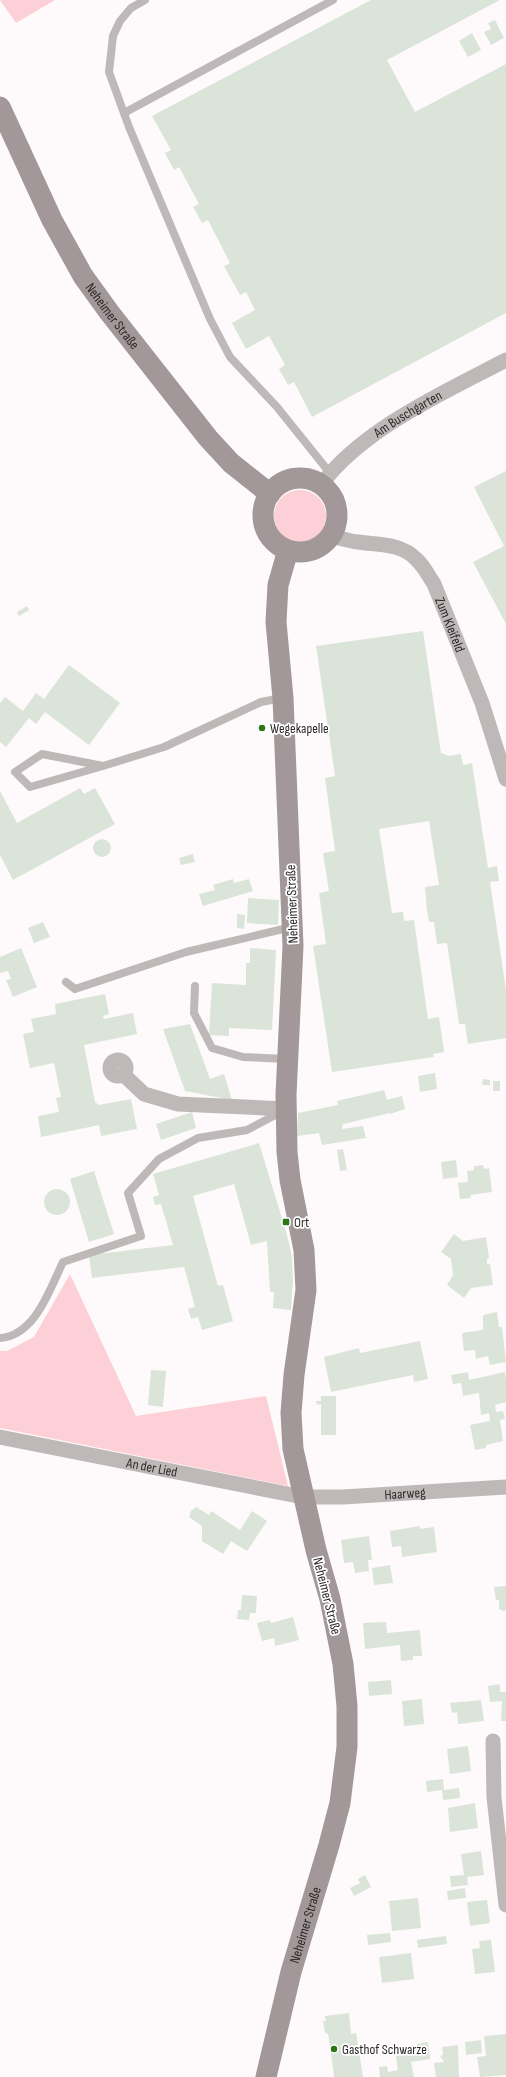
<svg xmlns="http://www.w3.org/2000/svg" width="506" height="2077" viewBox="0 0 506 2077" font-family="'Sofia Sans Condensed',sans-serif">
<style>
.green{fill:#fcd0d6}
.building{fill:#dae4d8}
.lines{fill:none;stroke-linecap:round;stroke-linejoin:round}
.service{stroke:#bfb8b9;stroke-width:8}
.minor{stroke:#bfb8b9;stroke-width:15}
.secondary{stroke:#a29799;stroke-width:21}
.poi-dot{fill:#2c7519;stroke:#fff;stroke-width:1.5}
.labels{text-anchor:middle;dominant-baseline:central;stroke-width:3.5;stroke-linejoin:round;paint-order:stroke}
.street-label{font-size:14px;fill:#2f2829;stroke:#fff}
.poi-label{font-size:14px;fill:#2f2829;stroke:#fff;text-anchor:start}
</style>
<rect width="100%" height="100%" fill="#fefafb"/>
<!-- green -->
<path class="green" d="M0,0H55L16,23Z
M274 516a26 26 0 1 1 52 0a26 26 0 1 1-52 0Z
M70,1274L136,1416L266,1396L288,1486L0,1428V1351H7L34,1337Z"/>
<!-- building -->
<path class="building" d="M371,0H500L387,60L415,112L506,64V313L312,417L294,382L288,385L279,369L285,365L269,336L246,349L232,323L255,310L246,292L240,295L224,266L230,263L208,220L202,223L193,207L199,204L179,167L174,170L165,153L171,150L152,116Z
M495,20L504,38L491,45L484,32L491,29L488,23Z
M472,33L481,50L468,57L459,41Z
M506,471V624L473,562L504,546L474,487Z
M27,606L29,610L19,616L17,612Z
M423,631L441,753L449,756L461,754L463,765L472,763L488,868L497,866L499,881L490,882L506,990V1038L468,1044L465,1024H459L447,943L437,944L434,922H429L427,911L425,887L439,885L429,821L379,829L392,913L403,912L404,921L414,920L428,1019L439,1017L444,1052L433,1054L434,1057L332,1072L313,946L326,944L319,893L329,891L323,853L335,851L325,778L335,776L316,646Z
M69,665L120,703L89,745L45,712L36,724L29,718L6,747L0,742V703L5,697L23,711L36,693L44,699Z
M80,788L84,794L95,788L115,824L13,880L0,855V791L17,823Z
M93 848a9 9 0 1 1 18 0a9 9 0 1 1-18 0Z
M193,854L195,862L181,865L179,858Z
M233,879L234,883L249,879L253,891L203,906L199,894L215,890L213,885Z
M248,898L279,900L278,925L247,923Z
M237,914L245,915L244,929L237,928Z
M43,922L50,937L34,943L28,928Z
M21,948L37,987L13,997L6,980L11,979L8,971L0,973V957Z
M250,948L276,950L272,1030L229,1028V1036L209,1035L212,983L246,985V963H250Z
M105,994L109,1014L103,1016L104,1019L133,1013L137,1034L84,1045L95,1102L99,1105L131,1099L137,1129L101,1136L99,1125L41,1137L38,1116L59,1112L56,1098L61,1097L54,1063L30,1068L23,1034L34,1032L31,1019L56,1014L55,1004Z
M190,1024L210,1079L224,1074L232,1100L185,1091L163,1029Z
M435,1073L437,1089L420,1092L418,1076Z
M483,1079L490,1080V1085H482Z
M493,1081H500V1091H493Z
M384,1090L387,1100L402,1096L405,1109L390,1114V1113L343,1124L342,1129L363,1126L366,1138L322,1145L319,1133L297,1136L298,1113L338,1105L337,1101Z
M192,1112L196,1128L161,1140L156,1124Z
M259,1143L287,1235L292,1257L293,1281L291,1310L273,1308L274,1292H270L267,1241L251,1245L234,1184L193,1196L218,1286L223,1285L233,1321L202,1330L198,1317L191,1319L188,1309L195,1307L184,1267L92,1278L89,1255L173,1245L161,1204L155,1205L153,1197L159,1195L153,1174Z
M343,1149L347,1170L340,1171L337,1150Z
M456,1160L458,1177L443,1179L441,1162Z
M483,1165L484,1169L489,1168L492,1192L470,1195L471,1198L460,1199L458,1183L468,1182L467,1171L474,1170V1166Z
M94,1171L114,1234L89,1242L70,1179Z
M44 1202a13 13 0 1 1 26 0a13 13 0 1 1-26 0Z
M454,1234L463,1241L486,1237L489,1258L487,1259V1264H490L493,1285L471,1288L464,1298L447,1285L453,1275L451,1259L441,1252Z
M497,1312L499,1327H502L506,1362L490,1365L488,1356L476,1359L475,1350L464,1351L462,1333L483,1330V1315Z
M420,1341L428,1379L414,1382L413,1375L331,1392L324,1357L359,1348L360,1353Z
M151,1370L166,1371L163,1407L148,1405Z
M468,1372L469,1380L505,1372L506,1380V1402L495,1405L496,1412L503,1411L505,1419L500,1420L503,1441L486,1445V1448L475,1450L470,1425L490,1421L489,1413L481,1415L479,1393L463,1396L461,1383L453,1384L451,1375Z
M321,1396H336V1435H321V1404L317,1405L316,1401H321Z
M196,1507L209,1515L211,1511L240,1530L252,1511L267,1521L247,1551L231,1541L223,1554L202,1541V1526L189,1517L191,1511Z
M420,1526V1529L434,1527L437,1552L402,1557L401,1546L392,1547L390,1531Z
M369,1536L372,1560H368L369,1571L355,1573L353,1562L344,1563L341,1540Z
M390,1565L393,1583L374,1585L372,1568Z
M506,1586V1610L503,1611L499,1609V1600H496L494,1587Z
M242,1595L257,1596L256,1613H250L249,1620L237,1619L238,1610H241Z
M293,1617L299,1640L275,1646L274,1638L262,1641L257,1623L270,1620L271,1623Z
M386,1622L387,1633L420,1630L422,1656H413V1660L401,1661L400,1645L365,1649L363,1623Z
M391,1680L392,1694L369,1696L368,1682Z
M500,1684V1692H506V1721H501L502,1701L490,1702L488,1686Z
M422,1699L424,1724L404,1726L402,1701Z
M481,1700L484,1721L458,1724L457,1712L452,1713L450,1703Z
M468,1746L471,1771L450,1774L447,1749Z
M443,1779L444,1790L459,1788L460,1798L443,1800L442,1790L427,1792L426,1781Z
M475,1803L478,1828L450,1832L448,1808Z
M481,1851L484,1875L467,1877L468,1885L451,1887L450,1876L464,1875L461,1854Z
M365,1875L371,1887L354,1896L350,1888L360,1883L358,1879Z
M465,1888L466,1898L448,1900L447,1891Z
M418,1898L421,1928L392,1931L389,1901Z
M487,1900L490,1923L470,1926L467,1902Z
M390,1933L391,1942L368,1945L367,1935Z
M446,1936L447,1944L418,1948L417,1940Z
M491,1940L495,1972L475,1974L472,1949L480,1948L479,1941Z
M411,1953L414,1979L382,1983L379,1957Z
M349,2013L351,2034L356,2033L363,2077H334L329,2038L327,2033H325L323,2021H326L325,2016Z
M506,2034V2075L480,2077L477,2057L486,2056L484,2036Z
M481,2040L482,2053L466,2055L465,2042Z
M428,2042L430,2059L411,2062L414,2077H380L379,2067L387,2066L388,2072L398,2070L395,2050L417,2047V2044Z
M458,2045L459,2077H436L434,2063L444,2062L440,2056L443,2055L442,2047Z"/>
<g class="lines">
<!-- service -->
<path class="service" d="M145,0L131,8L120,21L113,36L109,72L129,127L210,319L230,357L277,407L330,473
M124,113L333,0
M103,766L30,787L15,772L42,754L103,766L164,747L261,702L282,698
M66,982L75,989L186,952L292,927
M195,986L194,1013L212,1048L243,1057L287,1059
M0,1338C35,1336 50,1289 63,1262L141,1236L128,1193L159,1159L198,1138L247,1130L283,1111"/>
<!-- minor -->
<g class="minor">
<path id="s1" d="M321,485C362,429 445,392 506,360"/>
<path id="s2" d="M331,536C340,538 349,541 358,542C378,545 401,543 416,559C424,566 428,575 434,584L482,703L506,779"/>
<circle cx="118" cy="1068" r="8"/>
<path d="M124,1075L144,1094L178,1104L286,1109"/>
<path id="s3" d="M0,1437L303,1497H343L506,1487"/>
<path d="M493,1741L494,1797L506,1905"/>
</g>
<!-- secondary -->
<g class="secondary">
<path id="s4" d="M0,107L52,220L83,276L109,312L208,438L231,463L270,494"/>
<circle cx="300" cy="515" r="37"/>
<path id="s5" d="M266,2077L291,1972L329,1845L340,1803L347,1747V1706L343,1664L330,1599L316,1550L293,1449L291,1413L294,1375L306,1290L304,1250L290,1180L287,1152L286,1095L293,946L283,698L276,622L278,585L288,550"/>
</g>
</g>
<!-- markers -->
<g class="poi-dot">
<circle cx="262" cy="728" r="4"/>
<rect x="282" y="1218" width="8" height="8" rx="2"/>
<circle cx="334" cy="2049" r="4"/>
</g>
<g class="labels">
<!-- street labels -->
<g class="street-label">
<text stroke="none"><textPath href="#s4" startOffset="238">Neheimer Straße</textPath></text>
<text stroke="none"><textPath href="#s1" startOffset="113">Am Buschgarten</textPath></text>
<text stroke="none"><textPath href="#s2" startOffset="164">Zum Kleifeld</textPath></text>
<text transform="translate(292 904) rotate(-92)">Neheimer Straße</text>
<text stroke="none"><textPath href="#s3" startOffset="155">An der Lied</textPath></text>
<text stroke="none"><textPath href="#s3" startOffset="411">Haarweg</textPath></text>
<text transform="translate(327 1596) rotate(76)">Neheimer Straße</text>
<text stroke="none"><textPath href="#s5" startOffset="157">Neheimer Straße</textPath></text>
</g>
<!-- poi labels -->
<g class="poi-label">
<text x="270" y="728">Wegekapelle</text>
<text x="294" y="1222">Ort</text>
<text x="342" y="2049">Gasthof Schwarze</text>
</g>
</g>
</svg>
